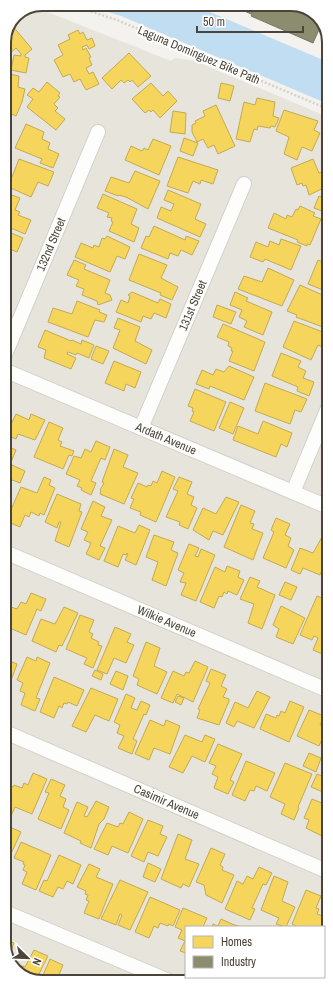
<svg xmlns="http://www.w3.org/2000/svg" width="333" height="986" viewBox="0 0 333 986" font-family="'Archivo Narrow',sans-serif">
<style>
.residential{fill:#e7e4dc}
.water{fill:#c0ddf1}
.homes{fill:#f6d55c;stroke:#c3aa52}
.industry{fill:#8c8c6e;stroke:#78765e}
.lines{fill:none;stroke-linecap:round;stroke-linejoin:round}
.minor-casing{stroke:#d2d0cb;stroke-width:16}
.path{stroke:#d3d2cc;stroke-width:2.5;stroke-dasharray:2 2;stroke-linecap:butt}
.minor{stroke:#fdfdfc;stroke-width:14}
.labels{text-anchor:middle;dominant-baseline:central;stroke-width:4;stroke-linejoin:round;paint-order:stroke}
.street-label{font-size:12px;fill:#4b4439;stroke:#fff}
.rim{fill:none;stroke:#4b4439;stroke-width:2}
</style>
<rect width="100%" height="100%" fill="#f4f2ee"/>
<!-- residential -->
<path class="residential" d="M35,7L171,61L175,58L195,61L328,117L329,944L324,959V927H186V977H306L301,981L39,982L17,973L5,954L4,40L15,15Z"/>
<!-- water -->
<path class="water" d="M82,4H191L328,62V104L121,16Z"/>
<!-- homes -->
<path class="homes" d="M11,24L32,49L25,55V57L29,58L26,73L11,70L14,55L21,56V54L16,48L6,57L4,54V40Z
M78,30L80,34L83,32L87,40L92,38L95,46L89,49L87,45L82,47L83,50L86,48L91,57L89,58L92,65L86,68L89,74L93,72L99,84L86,90L80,79L74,82L70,74L63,77L54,60L63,55L58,45L70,39L68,35Z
M129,53L151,76L138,87L132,80L130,82L128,80L124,83L121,80L112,89L102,78Z
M4,73L19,76L18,87L25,89L22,102L16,116L4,111L7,98H4Z
M47,82L60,93L58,96L60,97L54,104L58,108L55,111L65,119L56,130L27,107L33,99L27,95L33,88L39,92Z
M151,83L163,96L168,91L177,101L160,118L153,110L151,112L149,110L145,113L132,99Z
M221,83L234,86L230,101L218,98Z
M257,98L275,102L273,116L279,118L275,127L271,126L270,128L258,126L257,130L254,129L250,142L236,139L244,102L255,105Z
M216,105L235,146L218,154L214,145L208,148L203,139L197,142L192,132V125L196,123L195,121L205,116L203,111Z
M284,110L318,121L314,130L320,133L312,151L302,147L297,160L284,154L289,137L276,131Z
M173,111L186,113L185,134L170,132Z
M26,124L44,132L42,139L50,143L48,149L59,154L53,168L40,163L42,159L15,148Z
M184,138L198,143L193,156L180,151Z
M153,139L171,146L159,175L125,160L131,146L142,151L144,148L148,150Z
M178,157L218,170L213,184L201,180L200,184L193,181L188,193L167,186Z
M19,159L54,172L48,186L38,182L31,197L4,185L5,174L12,177Z
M313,159L319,173L328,169V186L309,195L306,185L303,186L302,183L297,185L291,168Z
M135,171L160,181L148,209L126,197L119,195L118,196L105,191L111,177L129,183Z
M168,190L201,204L195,219L206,224L200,237L157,218L161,207L171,211L174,204L164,200Z
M4,192L20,198L15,210L20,212L18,215L31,220L25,234L4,225Z
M103,194L137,209L131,224L139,228L134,242L109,231L113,222L111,221L112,218L107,217L109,213L97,208Z
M319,196L328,200L327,213L314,208Z
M300,206L315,213L313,216L321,219L310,245L307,244V246L297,242L298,240L268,228L274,213L286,219L287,215L292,217L296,209L298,210Z
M154,226L185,240L186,236L199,241L192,255L181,250L178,256L170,253L168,259L141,248L146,236L149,237Z
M4,230L23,238L17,252L5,247L4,249Z
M107,236L130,247L125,259L117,256L110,272L75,257L81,243L93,248L94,245L99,247L102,238L105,239Z
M281,239L301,246L291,270L265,259L263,262L250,257L256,242L268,247L270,241L279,245Z
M328,242V255L323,253Z
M139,254L167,265L161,278L178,287L172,300L160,295L161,293L129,280Z
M327,259L328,260V292L308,284L318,260L325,263Z
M74,260L86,265L84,269L110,280L105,293L110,295L112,300L98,305L97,301L82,295L84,289L76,286L79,280L67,275Z
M268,268L294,280L282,306L238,289L244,276L262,282Z
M300,285L327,297L325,304L328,305V329L296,317L297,315L287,311Z
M132,292L158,303L160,299L171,304L166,318L154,313L151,319L143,316L141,322L116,312L121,300L128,303L130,296L128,295Z
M235,292L248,298L246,301L272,312L263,335L244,327L247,321L239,317L242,310L230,305Z
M77,301L100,310L99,312L107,315L104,322L95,320L88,337L48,322L53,308L72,314Z
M217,305L236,312L231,324L213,317Z
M118,318L140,327L135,341L152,350L146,364L113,348L120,330L114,328Z
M294,321L328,334L327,349L318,345L311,360L283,347Z
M223,324L265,342L254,371L229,361L233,351H231L232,348L228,346L229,342L217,337Z
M45,330L71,341L72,340L81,344L82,340L94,345L89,358L77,353L76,355L68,352L67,354L76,358L71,369L44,358L46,350L38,347Z
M96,346L109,351L103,364L91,359Z
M281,353L301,361L298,367L306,371L303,378L314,382L309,396L297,391L298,387L272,376Z
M114,361L141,372L135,388L126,384L124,391L105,383Z
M229,366L254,377L244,400L210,386L209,389L196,384L202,370L213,375L216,369L224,372Z
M265,383L307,399L301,412L295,410L290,424L255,411Z
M195,389L226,402L214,431L190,421L194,412L192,411L193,408L188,406Z
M230,402L244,408L233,434L219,428Z
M16,414L29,420L31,414L45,420L35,440L18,434L16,439L6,435Z
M263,421L292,433L287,447L281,444L276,457L233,440L238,426L258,434Z
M49,422L63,428L58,440L62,442L60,446L74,451L72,456L69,455L63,469L34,457Z
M96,441L110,447L105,460L101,458L91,481L96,483L91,495L81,490L82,488L77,486L80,480L66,474L74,456L81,458L85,449L91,452Z
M5,445L16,450L11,462L5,460Z
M114,449L128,455L123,467L138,473L124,504L100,494L101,491L100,490L104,483L102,482Z
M12,465L25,471L20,483L7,478Z
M162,471L175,477L156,522L140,515L141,512L130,508L134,499L131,498L138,483L147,487L148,485L151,486L153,481L157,483Z
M44,477L51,480L49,485L55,488L44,515L40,513L39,516L31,512L29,517L25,515L20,527L6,521L21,487L37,493Z
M179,477L192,482L187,494L194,497L191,505L197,508L188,529L179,525L180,522L166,517L178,491L173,489Z
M5,487L11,490L5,504Z
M57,494L81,504L79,511L82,512L69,547L55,541L61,522H59L57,528L45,522Z
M226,497L239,502L223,535L213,531L209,540L193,530L203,508L216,514Z
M93,501L105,507L101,516L112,520L100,546L105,548L99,560L86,554L91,543L84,540L88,532L81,529Z
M241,505L255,511L250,523L254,524L252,529L263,533L253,560L224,547Z
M276,518L290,524L285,535L291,538L288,546L294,550L286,568L263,558L274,532L271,530Z
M139,525L150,530L136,565L125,560L128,554L127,553L126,555L123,554L118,567L104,561L118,526L135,533Z
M154,535L174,542L171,550L178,553L166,586L152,580L158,562L146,557Z
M322,537L328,539V555L320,575L303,568L300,574L291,570L300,548L313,553Z
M189,544L199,548L195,556L198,557L201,549L215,555L196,601L181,595L186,583L180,582L184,573L178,570Z
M227,566L240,571L238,577L244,580L237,595L228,591L227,594L224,592L222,597L219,596L214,608L200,602L215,567L225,572Z
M250,577L260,581L257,587L275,595L262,629L248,623L254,604L240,599Z
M285,582L297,587L291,600L279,595Z
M31,593L46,599L41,611L37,609L26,635L5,626V621L11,607L17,609L21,602L26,604Z
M317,596L329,601L324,614L329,616L327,656L313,650L318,638L314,636L312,640L300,635Z
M281,606L305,618L293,644L276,637L279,629L273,625Z
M64,607L78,613L62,646L59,645L56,652L32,641L41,619L55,624Z
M80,615L94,620L89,632L93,634L91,638L99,642L98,645L102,646L93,668L84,664L87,658L66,649Z
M115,627L131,634L127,642L134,645L126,663L114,658L107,674L97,670Z
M146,642L160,648L154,666L167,672L157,694L137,685L139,679L133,676Z
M27,657L36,661L37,657L50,663L36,698L40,699L35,711L21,705L25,693L20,691L23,683L17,680Z
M5,659L17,664L5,697Z
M195,661L208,667L193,702L177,694L173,703L161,698L173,671L184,676L186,672L189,673Z
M211,669L226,675L221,686L227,689L223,697L229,699V701L219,725L197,718L200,710L198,709L210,683L206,681Z
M95,670L103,674L101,680L92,676Z
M116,671L128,676L123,690L110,684Z
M54,677L84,690L77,706L68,702L67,704L64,703L62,708L59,706L54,718L40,712Z
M91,688L118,699L109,721L95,715L86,732L72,726Z
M257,691L270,697L254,728L237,721L234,727L226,723L235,702L248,708Z
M126,694L135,698L131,708L137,710L141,701L150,705L146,715L144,714L133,739L137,741L132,754L118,748L124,736L117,733L120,725L114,722Z
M178,696L184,698L181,705L175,702Z
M290,701L304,707L289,742L260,729L266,714L276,718L277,715L279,716L281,711L285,713Z
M309,710L324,716L320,725L327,728L319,746L297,736Z
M150,720L164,726L166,720L180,726L170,754L154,748L149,760L135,754Z
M185,735L202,742L205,735L215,739L205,762L192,756L183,773L169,767Z
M218,744L242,754L230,780L234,782L228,794L214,788L218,777L212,774L216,766L209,763Z
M309,753L321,758L316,772L303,766Z
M246,761L275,773L267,791L256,786L254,791L250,790L245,801L232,795Z
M285,763L312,774L298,807L299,808L294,820L281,814L285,804L270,797Z
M33,773L47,779L32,814L15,807L11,816L5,814V795L9,785L13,787L14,785L22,788L24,783L28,785Z
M317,774L329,779L323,792L311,787Z
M51,779L65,785L60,796L66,799L63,807L69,810L61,829L38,819L49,793L45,792Z
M312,799L329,806V827L324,837L306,828L309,820L304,818Z
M96,801L109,807L104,819L99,824L91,848L80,843L81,841L64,833L77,802L88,807L84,816L87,817Z
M129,812L143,819L128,853L112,846L108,855L94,849L107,823L118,827L120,823L123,824Z
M148,820L163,826L160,834L167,837L158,856L148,852L144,862L131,856Z
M10,827L21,832L10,856L5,854V832L7,833Z
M178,834L192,840L185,859L199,864L189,887L183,884L181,888L161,879Z
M21,842L51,855L36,890L22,884L27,872L23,870L25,865L23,864L24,862L14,858Z
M211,848L225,854L220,865L223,867L222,870L234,875L222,903L206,895L204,885L196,882Z
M59,855L81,865L73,884L67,881L63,889L58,887L53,897L39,891L44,880L47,881Z
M148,863L161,869L155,882L143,877Z
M89,864L100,869L96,877L113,884L99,919L84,913L89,901L86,900L88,895L85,894L86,891L77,887Z
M259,867L272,873L266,885L263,884L252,908L255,909L250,920L225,909L237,881L243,884L247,876L253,879Z
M274,876L288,882L282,901L295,907L286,927L276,924L279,918L261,910Z
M120,880L148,892L130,930L118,925L122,915L120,914L116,925L101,919Z
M306,890L321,896L316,908L319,909L317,914L326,917L325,920L328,921L324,931V927H298L292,924Z
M150,897L180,910L173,926L169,924L168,926L160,923L158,928L154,926L149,938L135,932Z
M183,908L207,918L203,927H186V953L180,951L185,941L178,938L182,930L175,927Z
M221,919L232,924L241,927H212L213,924L218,926Z
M329,929V944L324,942Z
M5,940L14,943L8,958L5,954Z
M34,950L48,956L36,980L17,973L11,962L25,967Z
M50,959L63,965L58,977L62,979L60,982H40Z
M248,977H265L263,981H250L247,980Z
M270,977H302L300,981L294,978L293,981H268Z"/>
<!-- industry -->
<path class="industry" d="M229,4H255L251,14Z
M257,4H296L316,14L322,23L313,43L251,16Z"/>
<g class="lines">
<!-- minor casing -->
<g class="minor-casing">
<g id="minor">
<path id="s1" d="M4,357L98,132"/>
<path id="s2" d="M4,370L328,507"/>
<path id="s3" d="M141,428L244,184"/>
<path d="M293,492L328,408"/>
<path id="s4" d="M5,552L329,691"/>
<path id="s5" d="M5,732L329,872"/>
<path d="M5,912L169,981"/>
</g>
</g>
<!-- path -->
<path class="path" d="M68,4L117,20L328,109"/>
<!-- minor -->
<use href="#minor" class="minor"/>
</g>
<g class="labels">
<!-- street labels -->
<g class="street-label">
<text transform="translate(199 55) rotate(23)">Laguna Dominguez Bike Path</text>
<text stroke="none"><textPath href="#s1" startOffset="122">132nd Street</textPath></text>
<text stroke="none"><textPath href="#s3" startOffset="133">131st Street</textPath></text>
<text stroke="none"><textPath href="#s2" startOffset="176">Ardath Avenue</textPath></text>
<text stroke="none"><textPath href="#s4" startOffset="176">Wilkie Avenue</textPath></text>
<text stroke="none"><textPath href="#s5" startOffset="176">Casimir Avenue</textPath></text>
</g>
</g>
<!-- crop -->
<path d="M0 0H333V986H0ZM42 11H291A31 31 0 0 1 322 42V944A31 31 0 0 1 291 975H42A31 31 0 0 1 11 944V42A31 31 0 0 1 42 11Z" fill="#fff" fill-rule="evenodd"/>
<path class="rim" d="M42 11H291A31 31 0 0 1 322 42V944A31 31 0 0 1 291 975H42A31 31 0 0 1 11 944V42A31 31 0 0 1 42 11Z"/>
<!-- legend -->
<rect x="185" y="926" width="140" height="52" fill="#ffffff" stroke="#b7b4b0"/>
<rect x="193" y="936" width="20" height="12" fill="#f6d55c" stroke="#b7b4b0"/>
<text x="221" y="946" font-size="12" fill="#4b4439">Homes</text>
<rect x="193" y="956" width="20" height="12" fill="#8c8c6e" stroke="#b7b4b0"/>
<text x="221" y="966" font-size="12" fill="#4b4439">Industry</text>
<!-- north arrow -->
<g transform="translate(28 958) rotate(113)" stroke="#ffffff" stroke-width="3" paint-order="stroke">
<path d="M0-3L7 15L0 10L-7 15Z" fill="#4b4439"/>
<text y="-6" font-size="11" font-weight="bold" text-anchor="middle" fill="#4b4439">N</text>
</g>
<!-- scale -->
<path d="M197 26v6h106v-6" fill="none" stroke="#4b4439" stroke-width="2"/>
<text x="203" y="26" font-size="12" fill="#4b4439" stroke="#ffffff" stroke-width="3" paint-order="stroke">50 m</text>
</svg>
